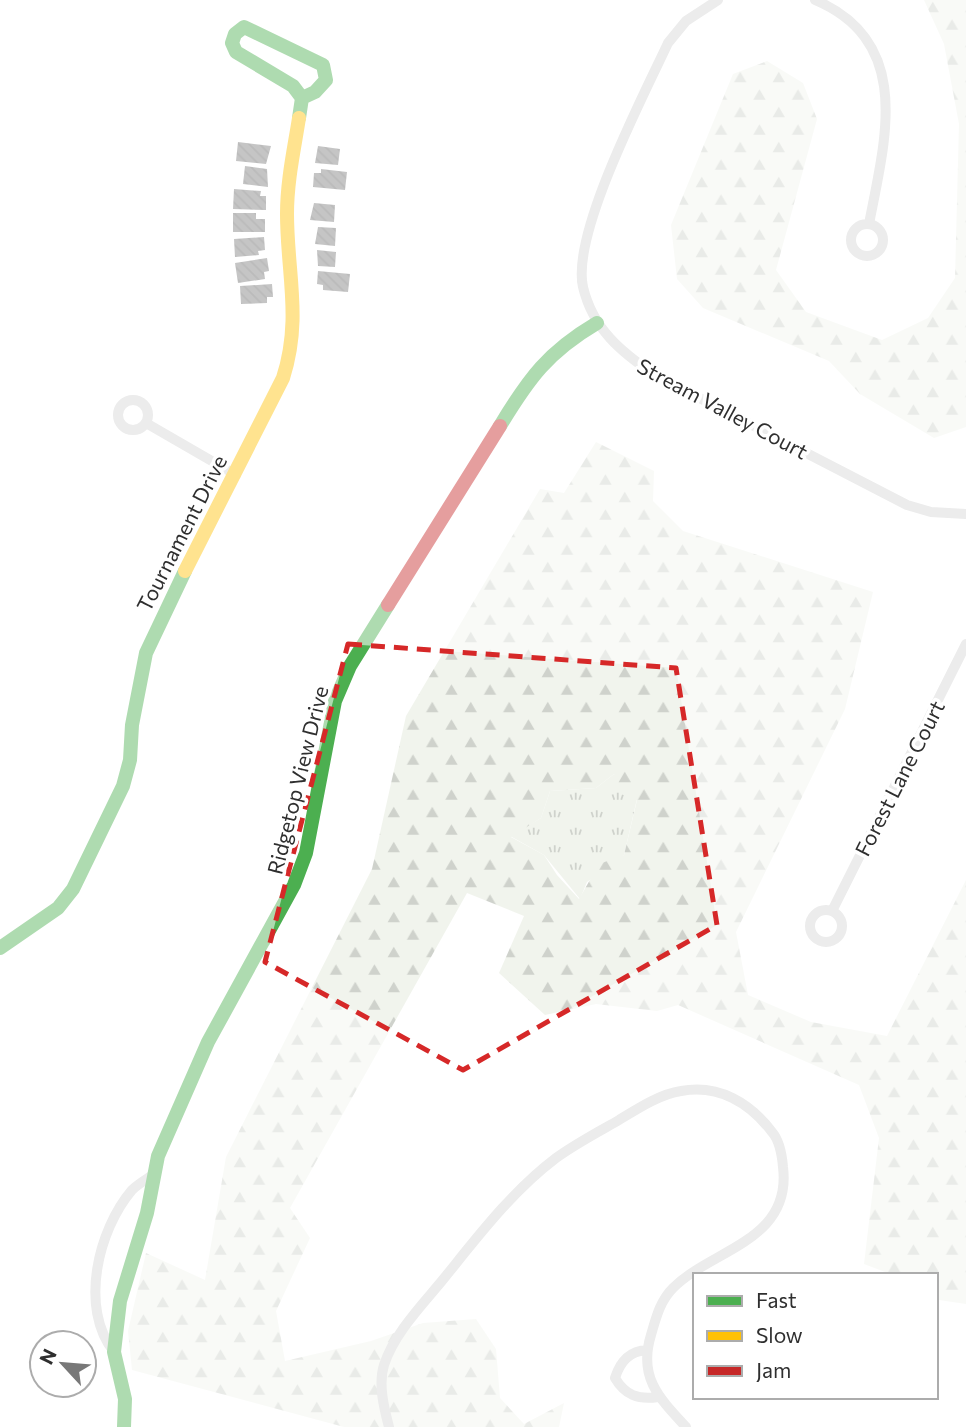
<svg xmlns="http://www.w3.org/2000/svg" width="966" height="1427" viewBox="0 0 966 1427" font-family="Commissioner,sans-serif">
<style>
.grass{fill:url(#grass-tufts)}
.forest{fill:url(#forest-firs);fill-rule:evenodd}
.building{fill:url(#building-back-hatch)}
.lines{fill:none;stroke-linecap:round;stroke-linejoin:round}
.street{stroke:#d4d4d4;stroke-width:10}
.fast{stroke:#4caf50;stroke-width:14}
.slow{stroke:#ffc107;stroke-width:14}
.jam{stroke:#c62828;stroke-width:14}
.marked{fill:none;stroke:#d62828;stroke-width:5;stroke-dasharray:14 9;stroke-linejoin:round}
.labels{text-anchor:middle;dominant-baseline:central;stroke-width:7;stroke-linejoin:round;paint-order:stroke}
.street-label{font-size:21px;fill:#2f2f2f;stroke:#fff}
</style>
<defs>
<pattern id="grass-tufts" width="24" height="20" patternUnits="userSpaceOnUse" patternTransform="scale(1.75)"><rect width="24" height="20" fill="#f1f4ed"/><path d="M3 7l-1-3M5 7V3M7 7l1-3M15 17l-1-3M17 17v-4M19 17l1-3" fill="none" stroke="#cfd2cc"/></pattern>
<pattern id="forest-firs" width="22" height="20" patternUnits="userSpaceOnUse" patternTransform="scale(1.75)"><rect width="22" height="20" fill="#f1f4ed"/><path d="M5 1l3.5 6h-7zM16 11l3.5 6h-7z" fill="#cfd2cc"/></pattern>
<pattern id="building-back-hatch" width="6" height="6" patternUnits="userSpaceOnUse" patternTransform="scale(1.75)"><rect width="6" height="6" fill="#7f7f7f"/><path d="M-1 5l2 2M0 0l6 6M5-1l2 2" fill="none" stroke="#686868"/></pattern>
</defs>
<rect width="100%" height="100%" fill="#fff"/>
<!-- grass -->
<path class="grass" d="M614,774L637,799L624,855L587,882L580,899L544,855L510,836L541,818L550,791L596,788Z"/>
<!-- forest -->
<path class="forest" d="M924,0H966V427L934,438L860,394L829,361L703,308L677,279L671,225L733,74L767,61L803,83L817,119L776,270L806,312L882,340L928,318L955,278L959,124L944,44Z
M596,442L654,471L653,501L683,531L873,592L845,709L736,932L748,995L811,1022L887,1036L966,880V1304L939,1300L936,1312V1275H893L864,1264L879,1138L859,1085L678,1005L657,1011L596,1004L545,1015L499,973L524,916L467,893L290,1208L310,1238L276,1311L285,1361L371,1341L423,1323L476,1319L496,1349L500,1398L524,1424L564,1403L559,1427H344L132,1370L128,1331L146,1253L205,1280L226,1157L372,869L406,716L540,489L564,493ZM614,774L621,794L637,800L624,855L599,864L579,899L557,875L544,855L511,837L541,818L550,791L596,788Z"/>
<!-- building -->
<path class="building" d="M238,142L271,146L266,164L236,161Z
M318,146L340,149L338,165L315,163Z
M245,166L267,169L268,187L243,184Z
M321,169L347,172L345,190L313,187L314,173H321Z
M234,189L261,191L260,196H266V210L233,209Z
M314,203L335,205L334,222L310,220Z
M233,213H256V219H265V232H233Z
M318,227L336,228L335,246L315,244Z
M264,237L265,250L258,251L259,255L235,257L234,239Z
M317,250L336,252L335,267L318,266Z
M267,258L269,271L264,272L265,279L238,283L235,263Z
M318,271L350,274L348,292L323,290V285L317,284Z
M272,284L273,297H267V303L241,304L240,286Z"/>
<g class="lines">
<!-- street -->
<path class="street" d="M718,0L686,21L668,43C644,95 571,234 583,287C593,329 621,352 655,375L907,505L931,512L966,514
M815,0C914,42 885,140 869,224
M851 240a16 16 0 1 1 32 0a16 16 0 1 1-32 0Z
M118 415a15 15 0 1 1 30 0a15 15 0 1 1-30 0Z
M146,423L236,475
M810 926a16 16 0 1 1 32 0a16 16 0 1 1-32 0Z
M832,911L966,644
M647,1350C629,1351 620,1362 615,1378C625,1395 638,1400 658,1397
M114,1352C79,1308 98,1230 132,1190C138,1184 147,1179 154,1174
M389,1427C384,1408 378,1384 384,1365C394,1334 421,1306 441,1282C476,1239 511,1192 556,1158C575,1144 598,1132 619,1120C637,1109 660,1094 681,1091C719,1084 750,1103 772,1132C780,1141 782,1155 783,1167C792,1241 712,1249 673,1288C660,1301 656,1318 651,1335C638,1377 659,1398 686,1427"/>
<!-- fast -->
<path class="fast" d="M299,118L302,98L293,86L236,52L232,43L235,34L244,27L323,65L326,80L315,92L302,98
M500,426C529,378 548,352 597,323
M0,948L58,908L73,889L123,786L130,760L132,725L146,653L185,571
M124,1427L125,1399L114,1352L120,1301L147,1213L158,1156L208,1042L294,885L306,853L335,701L350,666L388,605"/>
<!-- slow -->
<path class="slow" d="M185,571L283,378C302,319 287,273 287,214C287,181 294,150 299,118"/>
<!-- jam -->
<path class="jam" d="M388,605L500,426"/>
</g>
<!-- marked area -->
<path d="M0 0H966V1427H0ZM348,644L676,668L717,925L463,1070L265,962Z" fill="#fff" fill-opacity=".55" fill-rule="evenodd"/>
<path class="marked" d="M348,644L676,668L717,925L463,1070L265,962Z"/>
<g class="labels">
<!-- street labels -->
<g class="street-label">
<text transform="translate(723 408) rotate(28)">Stream Valley Court</text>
<text transform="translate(181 533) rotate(-63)">Tournament Drive</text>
<text transform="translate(899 778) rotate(-63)">Forest Lane Court</text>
<text transform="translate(297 780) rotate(-76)">Ridgetop View Drive</text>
</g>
</g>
<!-- legend -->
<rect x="693" y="1273" width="245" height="126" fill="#ffffff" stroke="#acacac" stroke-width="2"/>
<rect x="707" y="1296" width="35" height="10" fill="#4caf50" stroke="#acacac" stroke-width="2"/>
<text x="756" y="1308" font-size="21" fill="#2f2f2f">Fast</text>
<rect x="707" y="1331" width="35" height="10" fill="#ffc107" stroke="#acacac" stroke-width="2"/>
<text x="756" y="1343" font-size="21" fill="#2f2f2f">Slow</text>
<rect x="707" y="1366" width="35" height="10" fill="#c62828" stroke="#acacac" stroke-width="2"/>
<text x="756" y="1378" font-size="21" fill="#2f2f2f">Jam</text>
<!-- north arrow -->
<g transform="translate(63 1364) rotate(296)"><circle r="33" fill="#ffffff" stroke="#acacac" stroke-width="2"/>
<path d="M0-5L12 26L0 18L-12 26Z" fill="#787878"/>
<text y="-10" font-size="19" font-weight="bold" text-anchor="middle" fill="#2f2f2f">N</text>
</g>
</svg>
